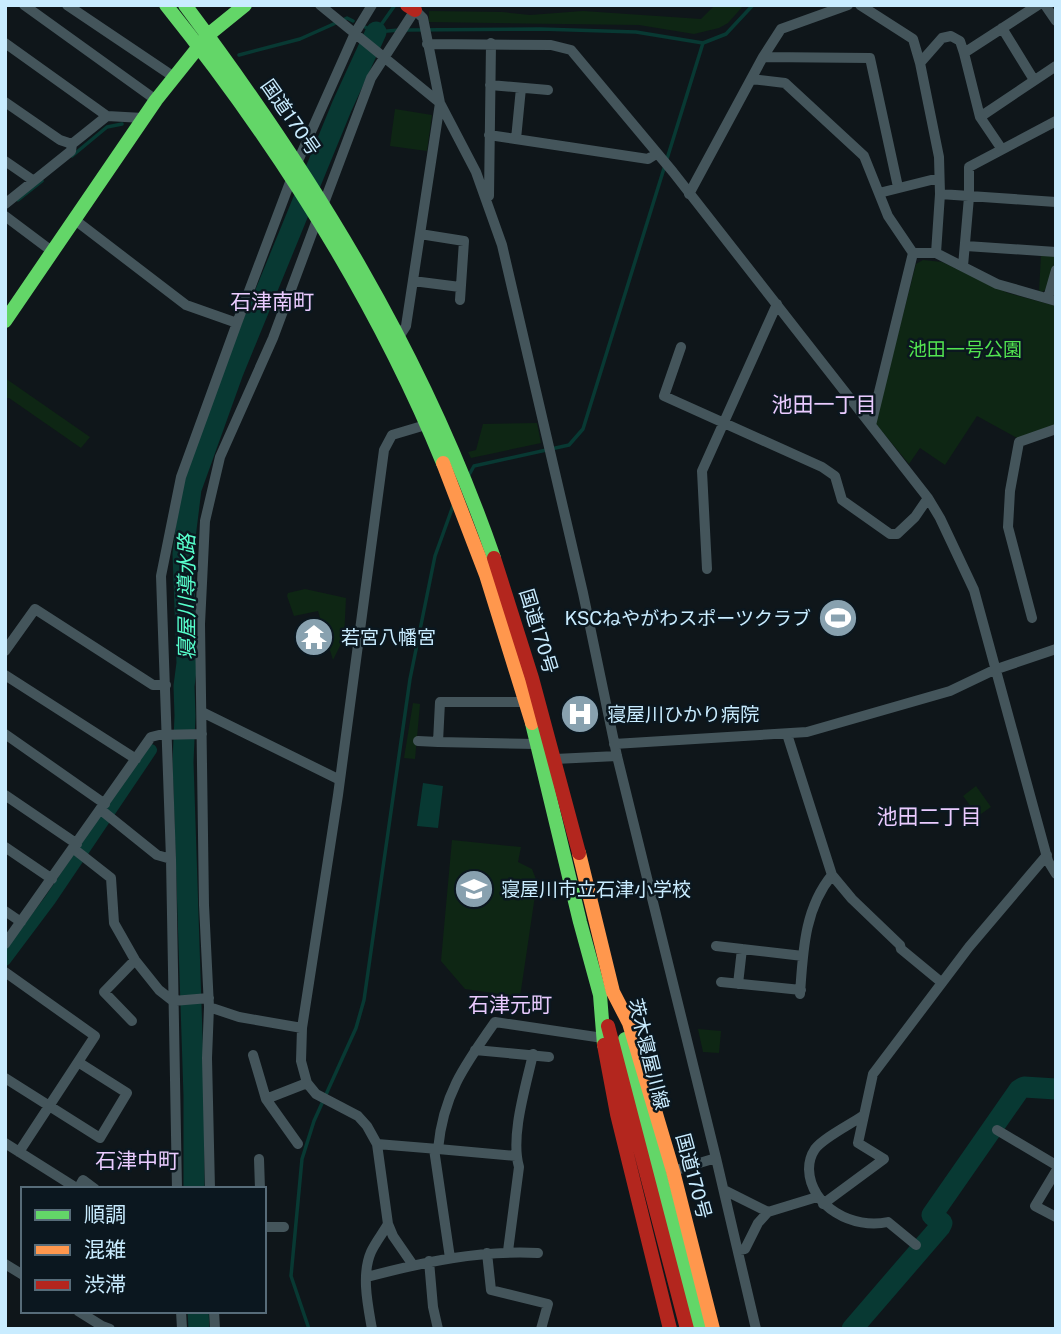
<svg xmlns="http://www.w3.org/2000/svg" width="1061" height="1334" viewBox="0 0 1061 1334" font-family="'Public Sans','Noto Sans JP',sans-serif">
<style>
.green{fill:#0e2614}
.water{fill:#083933}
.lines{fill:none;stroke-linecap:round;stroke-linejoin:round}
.stream{stroke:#083933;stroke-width:3.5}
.canal{stroke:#083933;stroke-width:12}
.river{stroke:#083933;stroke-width:21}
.street{stroke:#44555b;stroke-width:10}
.fast{stroke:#63d668;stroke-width:14}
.slow{stroke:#ff974d;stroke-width:14}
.jam{stroke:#b3261e;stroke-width:14}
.labels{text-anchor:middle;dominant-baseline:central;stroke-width:5;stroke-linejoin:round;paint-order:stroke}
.street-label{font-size:19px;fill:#c9ecff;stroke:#0b171f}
.park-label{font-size:19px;fill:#52e450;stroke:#0b171f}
.poi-label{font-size:19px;fill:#c9ecff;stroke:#0b171f;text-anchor:start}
.neighbourhood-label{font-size:21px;fill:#eacbff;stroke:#0b171f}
.water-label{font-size:21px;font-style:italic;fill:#57ffcc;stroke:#0b171f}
</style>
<rect width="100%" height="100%" fill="#0f161a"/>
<!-- green -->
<path class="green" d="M715,5H744L728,23L719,28L694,34L639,25L429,22V11L502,12L530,15L583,11L701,19Z
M395,109L432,115L427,151L390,146Z
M1041,255H1055L1056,257L1047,289L1042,292L1039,291Z
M923,260L942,262L1008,293L1056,306V426L1019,439L977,416L945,465L920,448L909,464L875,423L916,264Z
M5,378L90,437L81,448L9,398H5Z
M537,423L541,443L471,458L468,452L476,450L483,424Z
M305,589L346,598L344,638L333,660L318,611L294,616L287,596L288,593Z
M413,703L420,704L415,759L404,758Z
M976,786L991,807L978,816L963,796Z
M452,840L521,847L518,862L532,869L537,882L520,997L465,989L441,961Z
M698,1029L721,1031L719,1053L703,1052Z"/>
<!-- water -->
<path class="water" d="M423,783L443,786L438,828L417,826Z"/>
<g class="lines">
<!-- stream -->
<path class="stream" d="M365,27L376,32L399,30
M406,30L540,29L636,32L703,43L726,34L753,5
M376,32L395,5
M239,55L300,39L347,18L353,21
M72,156L107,127L122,124
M18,200L42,181
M469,475L474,466L569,445L583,429L703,43
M309,1329L291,1276L302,1159L314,1121L356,1028L364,1000L410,679L435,556L453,506"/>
<!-- canal -->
<path class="canal" d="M5,960L50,900L151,750"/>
<!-- river -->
<path class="river" d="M194,1189V1096L183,762L185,716L184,686L187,663L183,554L191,489L233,372L342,106L376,32
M198,1311L199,1329
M852,1329L940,1227L942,1223L932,1215L1019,1090L1024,1087L1056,1089"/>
<!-- street -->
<path class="street" d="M24,5L156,100
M67,5L174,77
M320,5L440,103L406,326L399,337
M860,5L913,39L920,63
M1045,5L1056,21
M1002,28L1034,80
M5,43L107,116
M427,44L551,45L571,50L673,172L928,498L940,518L974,590L1048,861L1056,874
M964,53L980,117L1001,148
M763,57L870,58L898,187
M751,79L785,83L864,156L888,216L913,253H936L997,284L1056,301
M490,85L548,90
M5,102L60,140L72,144
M980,117L1056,66
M489,135L648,159L656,154
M516,139L521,88
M5,161L34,181
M879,193L939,178
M689,194L763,57L781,29L848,5
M940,194L1056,202
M489,196L491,43
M324,203L371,78L415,10L423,18L440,103L476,172L502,245L583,593L617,756L716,1158
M5,204L71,151L72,144L107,116L143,118
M5,216L53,252
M75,220L186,305L237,323
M420,234L464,241L460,300
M966,246L1056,252
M936,253L940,194L939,157L920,63L942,38L951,36L960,41L964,53L1038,5
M963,266L969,197V167L1056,121
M413,281L460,287
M1048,298L1056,270
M681,347L664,396L822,467L835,476L842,500L890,534H897L915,517L928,498
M871,425L913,253
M707,569L702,471L777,304
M1032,618L1008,527L1010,491L1019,442L1056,429
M5,651L35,609L153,685H166
M5,675L136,759
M526,702H440L438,742L537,744
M202,712L340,780
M5,734L105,804
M787,734L832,875L852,899L900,945L901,949L941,982
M418,741L438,742
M614,744L807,732L950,691L994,670L1056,649
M555,759L617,756
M5,795L77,844
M101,810L157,855L171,859
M5,847L52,879
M74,849L111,878L114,923L135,960L159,990L173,1001L209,998
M5,911L21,922
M5,944L151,737L159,735L202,734
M716,946L803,956
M5,972L95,1036L19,1152
M721,982L801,990
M738,984L742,949
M800,994C803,952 804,909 832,875
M209,1007L239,1017L302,1028L301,1061L307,1083L316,1094L358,1116L367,1126L377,1144L388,1224C383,1233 375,1243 371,1252C361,1275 368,1306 372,1329
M132,1021L104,992L135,960
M302,1028L338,795L384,450L392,435L429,424
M475,1050L549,1057
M253,1055L266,1099L298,1144
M5,1078L100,1138L127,1093L78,1062
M266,1099L307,1083
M864,1115C851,1124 823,1138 815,1149C811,1155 809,1162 809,1169C810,1207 854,1230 888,1222L916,1245
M997,1130L1056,1165
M5,1143L78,1189L83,1180L95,1189
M377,1144L438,1149C443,1095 464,1066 495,1022L603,1038
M434,1149L450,1258
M438,1149L516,1156
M259,1159L260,1189
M673,1171L716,1158L756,1329
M1056,1171L1035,1206L1056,1217
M177,1189L171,859L161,576L181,477L237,323L298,161L355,33L372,5
M210,1189L207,1058L209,1007L204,905L200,624L205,521L220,457L273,338L318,217
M724,1190L768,1212L817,1197
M823,1204L884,1159L858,1143L873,1074L969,947L1047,855
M388,1224L393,1236L413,1265
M264,1227H284
M738,1250L745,1249L758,1223L768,1212
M508,1251L519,1167C510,1136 526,1086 533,1054
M487,1253L491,1290L548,1304L541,1329
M429,1261L433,1307L438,1329
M5,1264L23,1275
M367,1277C424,1262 479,1250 538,1253
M78,1311L102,1326L110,1329
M181,1311L182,1329
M214,1311L215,1329"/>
<!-- fast -->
<path class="fast" d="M166,5C278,145 375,297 443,463
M185,5C314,177 423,353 494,558
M5,321L156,100L208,35L245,5
M532,723L580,922L600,995L604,1045
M625,1039L700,1329"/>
<!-- slow -->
<path class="slow" d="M443,463L486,575L532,723
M579,853L613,992L629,1023L673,1171L713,1329"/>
<!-- jam -->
<path class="jam" d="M407,5L415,10
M494,558L532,678L579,853
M608,1026L687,1329
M604,1045L617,1114L670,1329"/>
</g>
<!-- icons -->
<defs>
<g id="stadium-disc" transform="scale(2.0125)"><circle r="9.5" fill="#88a1af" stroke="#0b171f"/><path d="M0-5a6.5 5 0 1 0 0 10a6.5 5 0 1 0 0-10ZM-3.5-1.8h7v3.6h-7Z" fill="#fff"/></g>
<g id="temple-disc" transform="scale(2.0125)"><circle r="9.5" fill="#88a1af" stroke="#0b171f"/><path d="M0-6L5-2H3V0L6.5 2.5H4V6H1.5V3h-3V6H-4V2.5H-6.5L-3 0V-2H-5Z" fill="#fff"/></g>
<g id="hospital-disc" transform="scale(2.0125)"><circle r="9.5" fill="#88a1af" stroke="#0b171f"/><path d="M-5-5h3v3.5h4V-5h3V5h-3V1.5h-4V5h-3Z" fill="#fff"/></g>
<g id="school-disc" transform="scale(2.0125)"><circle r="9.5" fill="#88a1af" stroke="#0b171f"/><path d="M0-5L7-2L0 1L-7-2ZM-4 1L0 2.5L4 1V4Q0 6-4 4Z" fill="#fff"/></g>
</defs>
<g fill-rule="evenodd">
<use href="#stadium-disc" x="838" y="618"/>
<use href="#temple-disc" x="314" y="637"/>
<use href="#hospital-disc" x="580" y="714"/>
<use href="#school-disc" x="474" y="889"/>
</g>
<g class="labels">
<!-- street labels -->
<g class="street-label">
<text transform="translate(291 117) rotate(55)">国道170号</text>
<text transform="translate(539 631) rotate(73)">国道170号</text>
<text transform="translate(649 1054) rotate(76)">茨木寝屋川線</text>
<text transform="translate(694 1176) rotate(75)">国道170号</text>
</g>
<!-- park labels -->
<g class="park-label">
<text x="965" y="349">池田一号公園</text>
</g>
<!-- poi labels -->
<g class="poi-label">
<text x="811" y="618" text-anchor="end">KSCねやがわスポーツクラブ</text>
<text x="341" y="637">若宮八幡宮</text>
<text x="607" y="714">寝屋川ひかり病院</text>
<text x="501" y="889">寝屋川市立石津小学校</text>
</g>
<!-- neighbourhood labels -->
<g class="neighbourhood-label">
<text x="272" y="301">石津南町</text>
<text x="824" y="404">池田一丁目</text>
<text x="929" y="816">池田二丁目</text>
<text x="510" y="1004">石津元町</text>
<text x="137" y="1160">石津中町</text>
</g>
<!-- water labels -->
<g class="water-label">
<text transform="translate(186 597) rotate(-90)">寝屋川導水路</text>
</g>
</g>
<!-- border -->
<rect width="1061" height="1334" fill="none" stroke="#c9ecff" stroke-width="14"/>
<!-- legend -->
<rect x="21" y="1187" width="245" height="126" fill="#0b171f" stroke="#576c79" stroke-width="2"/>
<rect x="35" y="1210" width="35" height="10" fill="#63d668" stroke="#576c79" stroke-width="2"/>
<text x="84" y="1222" font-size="21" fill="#c9ecff">順調</text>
<rect x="35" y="1245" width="35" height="10" fill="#ff974d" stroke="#576c79" stroke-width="2"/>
<text x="84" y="1257" font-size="21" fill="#c9ecff">混雑</text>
<rect x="35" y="1280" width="35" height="10" fill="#b3261e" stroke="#576c79" stroke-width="2"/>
<text x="84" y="1292" font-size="21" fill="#c9ecff">渋滞</text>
</svg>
